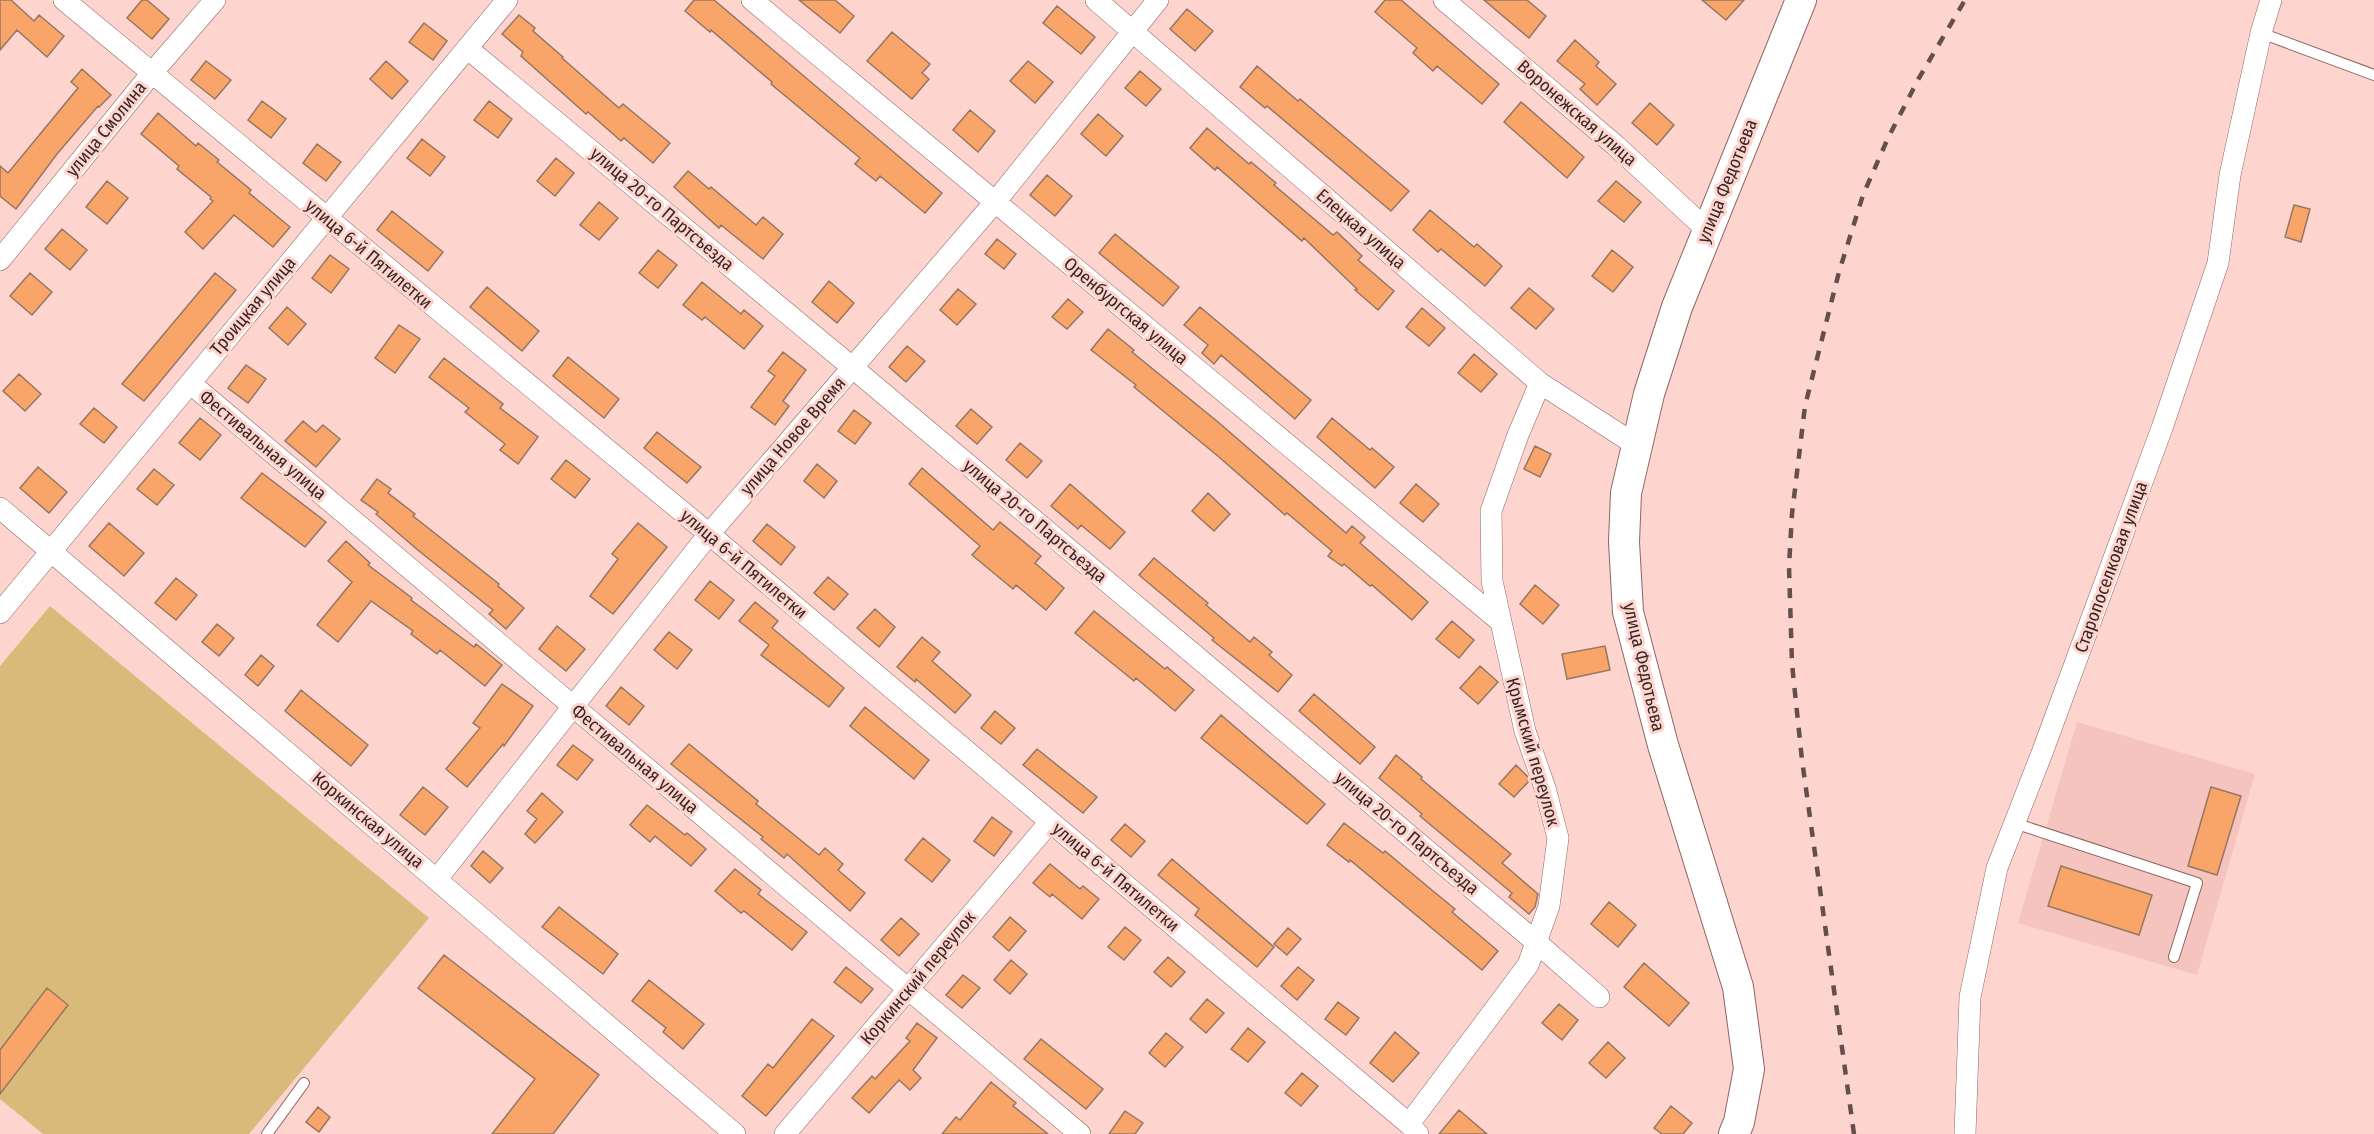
<svg xmlns="http://www.w3.org/2000/svg" width="2374" height="1134" viewBox="0 0 2374 1134" font-family="'Fira Sans Condensed',sans-serif">
<style>
.built{fill:#f5c4bf}
.green{fill:#d9ba7a}
.building{fill:#f9a468;stroke:#957763;stroke-width:1.5}
.lines{fill:none;stroke-linecap:round;stroke-linejoin:round}
.lane-casing{stroke:#8c6763;stroke-width:12}
.street-casing{stroke:#8c6763;stroke-width:22}
.secondary-casing{stroke:#8c6763;stroke-width:32}
.lane{stroke:#fff;stroke-width:10}
.street{stroke:#fff;stroke-width:21}
.secondary{stroke:#fff;stroke-width:30}
.rail{stroke:#644f4c;stroke-width:4.5;stroke-dasharray:10 10;stroke-linecap:butt}
.labels{text-anchor:middle;dominant-baseline:central;stroke-width:6;stroke-linejoin:round;paint-order:stroke}
.street-label{font-size:18px;fill:#362725;stroke:#fed4cf}
</style>
<rect width="100%" height="100%" fill="#fed4cf"/>
<!-- built -->
<path class="built" d="M2077,722L2255,774L2197,975L2018,923Z"/>
<!-- green -->
<path class="green" d="M50,606L429,918L249,1134H43L0,1099V666Z"/>
<!-- building -->
<path class="building" d="M0,0H11L34,21L39,15L64,36L47,57L17,30L0,50Z
M142,0H147L169,19L152,39L127,18Z
M694,0H714L942,193L925,213L880,176L876,181L855,164L860,158L771,84L772,82L711,30L710,32L685,11Z
M799,0H835L854,16L840,33Z
M1385,0H1401L1499,84L1482,104L1437,66L1433,71L1413,53L1417,48L1375,12Z
M1484,0H1527L1546,16L1529,38Z
M1702,0H1744L1726,20Z
M1057,6L1095,37L1081,54L1043,23Z
M1187,9L1213,31L1195,51L1170,29Z
M519,15L535,28L533,31L563,57L562,58L619,108L623,104L670,143L653,163L624,138L621,141L588,112L586,114L521,56L523,52L502,34Z
M424,23L447,41L433,60L409,42Z
M892,32L930,64L922,73L929,79L912,99L867,61Z
M1575,40L1599,62L1596,66L1616,84L1597,105L1580,89L1585,84L1557,61Z
M206,61L231,80L215,99L191,80Z
M386,61L408,81L392,99L370,79Z
M1028,61L1053,82L1035,103L1010,81Z
M1257,66L1298,101L1300,99L1409,191L1391,211L1267,106L1265,108L1240,87Z
M82,69L111,95L99,107L98,106L57,154L16,209L0,196V166L8,173L78,88L71,82Z
M1140,71L1161,89L1146,106L1125,88Z
M262,101L286,119L271,138L248,120Z
M489,101L512,119L498,138L474,120Z
M1521,102L1584,157L1567,178L1504,122Z
M1650,103L1674,125L1657,145L1632,123Z
M970,110L995,131L978,152L953,130Z
M158,113L196,146L198,143L219,160L217,162L251,190L249,193L290,227L273,247L234,215L203,249L185,232L213,201L210,199L211,197L177,169L179,166L141,134Z
M1098,114L1123,136L1106,156L1081,134Z
M1207,128L1249,164L1251,162L1276,183L1274,185L1333,235L1337,232L1362,256L1358,260L1394,291L1378,310L1355,290L1357,289L1304,238L1302,241L1217,167L1215,170L1190,148Z
M422,139L445,157L430,176L407,158Z
M317,144L341,162L326,181L303,163Z
M556,158L574,173L555,196L537,181Z
M688,171L709,189L711,187L756,225L763,217L783,234L763,259L721,225L719,228L674,187Z
M1047,175L1072,196L1055,216L1030,195Z
M107,181L128,198L107,224L86,207Z
M1616,181L1641,202L1624,222L1598,201Z
M599,202L618,218L599,240L580,225Z
M2294,205L2310,209L2301,242L2285,237Z
M1430,210L1474,247L1477,244L1502,266L1485,286L1441,249L1438,252L1413,230Z
M392,211L443,252L428,271L377,230Z
M62,229L87,250L70,270L45,249Z
M1115,234L1179,287L1163,306L1099,253Z
M997,239L1016,254L1004,269L985,254Z
M658,250L677,265L658,288L639,273Z
M1612,250L1633,267L1613,292L1592,276Z
M330,255L349,269L331,293L312,278Z
M30,273L52,292L32,315L10,296Z
M215,273L236,290L144,401L122,384Z
M829,281L854,303L837,323L812,302Z
M702,282L741,314L744,310L763,326L744,349L705,317L702,320L683,305Z
M487,287L539,331L522,351L470,307Z
M1529,288L1554,309L1536,329L1511,308Z
M958,289L976,304L957,325L940,310Z
M1068,299L1083,312L1067,329L1052,317Z
M287,307L306,324L288,345L269,328Z
M1200,307L1311,400L1295,419L1221,355L1214,364L1202,353L1208,345L1184,325Z
M1422,308L1445,328L1429,346L1406,327Z
M399,325L420,339L395,373L375,358Z
M1108,329L1134,350L1132,352L1218,422L1346,533L1352,526L1365,537L1360,543L1428,602L1412,620L1372,585L1370,586L1344,564L1342,566L1328,556L1332,551L1287,513L1285,515L1219,457L1134,387L1136,385L1091,350Z
M907,346L925,361L906,382L889,367Z
M783,352L806,370L783,401L789,406L775,425L751,407L775,376L768,371Z
M1474,354L1497,374L1481,392L1458,373Z
M568,357L619,399L604,418L553,376Z
M444,358L503,404L500,408L538,437L518,464L500,450L505,444L465,412L469,408L429,377Z
M246,365L266,379L248,403L228,388Z
M19,374L41,394L25,411L3,391Z
M94,408L117,427L104,443L80,424Z
M971,409L992,427L977,444L956,426Z
M854,410L871,423L855,444L838,431Z
M200,418L221,435L200,460L179,443Z
M1332,418L1370,450L1372,448L1394,467L1375,488L1317,437Z
M303,421L316,432L323,425L340,439L316,467L285,441Z
M657,432L701,467L687,483L644,448Z
M1020,443L1042,461L1027,478L1006,460Z
M1535,446L1551,454L1540,477L1524,469Z
M566,460L590,479L575,498L551,479Z
M817,464L837,481L824,498L804,481Z
M38,467L67,492L49,513L20,488Z
M922,468L993,530L1000,522L1041,556L1035,563L1064,588L1046,610L1016,585L1013,589L972,555L980,546L909,484Z
M154,469L174,485L157,505L137,489Z
M262,473L326,522L305,547L241,498Z
M377,479L391,489L388,493L415,514L413,516L499,584L498,586L524,608L506,629L489,614L493,610L419,551L376,514L378,512L361,500Z
M1070,484L1125,532L1110,549L1081,525L1078,529L1051,506Z
M1416,484L1439,504L1423,522L1400,503Z
M1208,493L1230,514L1214,531L1192,511Z
M109,523L144,553L124,576L89,546Z
M638,523L667,547L613,614L590,596L618,559L612,554Z
M767,524L795,547L781,565L753,541Z
M346,541L370,563L368,565L412,598L411,600L474,647L476,644L502,665L485,686L440,650L437,654L411,634L413,631L371,601L338,642L317,625L352,582L328,561Z
M1154,558L1208,603L1206,605L1250,642L1254,637L1272,652L1269,655L1292,675L1278,692L1212,640L1214,638L1139,575Z
M828,577L848,594L834,610L814,593Z
M176,578L197,595L176,620L155,603Z
M710,581L734,600L719,619L695,600Z
M1535,585L1559,605L1543,624L1520,604Z
M755,602L778,621L772,628L844,688L829,707L761,655L769,645L739,621Z
M875,609L895,627L879,647L857,628Z
M1094,611L1165,669L1167,667L1194,690L1175,711L1136,678L1134,681L1075,633Z
M1452,621L1474,640L1459,658L1436,639Z
M217,624L234,638L219,656L202,642Z
M557,626L585,649L566,671L539,649Z
M669,632L692,650L677,669L654,650Z
M922,637L940,652L932,661L971,695L955,713L916,679L915,682L897,667Z
M1605,646L1610,670L1567,679L1562,654Z
M261,655L274,666L258,686L245,675Z
M1480,666L1498,682L1478,704L1460,688Z
M502,684L533,706L504,746L503,744L467,787L446,769L480,728L473,723Z
M621,687L644,706L629,725L606,706Z
M301,690L368,745L351,766L285,711Z
M1314,694L1375,747L1360,764L1299,711Z
M865,707L929,760L914,779L850,726Z
M995,711L1015,728L1001,744L981,728Z
M1221,715L1325,804L1307,824L1201,738Z
M689,744L758,801L756,804L819,855L825,848L843,864L838,870L865,893L850,911L787,854L784,858L761,839L763,837L671,764Z
M573,745L593,760L577,780L557,765Z
M1037,749L1097,797L1083,813L1023,765Z
M1396,755L1422,777L1421,779L1511,854L1502,863L1538,894L1535,907L1529,914L1509,897L1512,893L1420,816L1422,814L1379,778Z
M1516,765L1527,776L1529,781L1514,797L1499,784Z
M423,787L448,807L425,835L400,815Z
M2211,787L2241,796L2217,875L2188,866Z
M542,793L563,812L535,843L525,834L537,819L527,811Z
M647,805L685,835L687,833L706,849L691,866L655,836L650,842L630,825Z
M992,817L1012,832L994,856L974,841Z
M1344,823L1383,853L1385,851L1433,891L1455,909L1452,912L1498,951L1482,970L1350,860L1349,862L1327,845Z
M1125,824L1145,841L1131,857L1111,840Z
M923,838L950,860L932,882L905,860Z
M483,851L503,868L490,883L471,866Z
M1172,859L1274,947L1257,967L1195,915L1199,909L1158,875Z
M1050,864L1080,889L1083,886L1099,899L1082,919L1052,894L1050,897L1033,883Z
M2061,866L2152,895L2139,935L2048,906Z
M735,869L761,890L758,894L807,932L792,950L744,911L741,913L715,891Z
M1609,902L1636,925L1618,947L1591,924Z
M559,907L618,954L603,974L542,927Z
M1010,917L1026,931L1009,951L993,937Z
M901,918L919,934L899,956L881,940Z
M1125,927L1141,940L1124,960L1108,947Z
M1288,928L1301,939L1287,955L1274,944Z
M444,955L599,1075L553,1134H492L535,1079L418,988Z
M1168,957L1185,972L1171,987L1154,972Z
M1011,960L1027,974L1010,994L994,980Z
M1644,963L1689,1003L1669,1026L1624,987Z
M846,967L873,989L861,1003L834,982Z
M1298,967L1314,980L1297,1000L1281,986Z
M963,975L980,988L962,1008L946,995Z
M649,980L704,1024L683,1049L663,1032L666,1028L632,1001Z
M47,988L68,1005L0,1094V1050Z
M1207,999L1224,1013L1206,1033L1190,1019Z
M1338,1002L1359,1018L1346,1035L1325,1019Z
M1559,1004L1578,1020L1562,1040L1542,1023Z
M812,1019L834,1036L766,1116L742,1096L768,1064L773,1068Z
M917,1023L937,1038L913,1070L921,1078L910,1090L899,1080L869,1113L852,1098L872,1076L875,1079L910,1041L906,1038Z
M1248,1028L1265,1042L1248,1062L1231,1049Z
M1395,1032L1419,1053L1393,1082L1370,1063Z
M1166,1033L1183,1047L1165,1067L1149,1053Z
M1041,1039L1103,1089L1086,1109L1024,1059Z
M1608,1042L1625,1058L1606,1078L1589,1063Z
M1302,1073L1318,1086L1301,1106L1285,1093Z
M991,1082L1016,1103L1013,1106L1048,1134H942L956,1117L960,1120Z
M1671,1106L1692,1123L1683,1134H1662L1654,1128Z
M318,1107L330,1117L319,1132L306,1122Z
M1459,1110L1487,1134H1439Z
M1125,1111L1143,1123L1135,1134H1109Z"/>
<g class="lines">
<!-- lane casing -->
<g class="lane-casing">
<path id="lane" d="M2261,33L2374,75
M2014,823L2197,883L2174,957
M267,1134L304,1083"/>
</g>
<!-- street casing -->
<g class="street-casing">
<path id="street" d="M64,0L709,534L1409,1124L1418,1134
M752,0L1500,621
M1096,0L1540,383L1636,445
M1444,0L1615,145L1707,230
M467,48L853,368L1536,942L1599,997
M0,260L152,73L215,0
M190,383L1080,1134
M0,508L735,1134
M0,613L507,0
M437,879L709,534L995,202L1158,0
M1409,1124L1528,965L1549,906L1558,838L1545,788L1525,731L1492,581L1491,511L1518,435L1540,383
M785,1134L1050,822
M1965,1134L1970,997L1997,868L2042,753L2162,428L2218,263L2230,175L2261,33L2271,0"/>
</g>
<!-- secondary casing -->
<g class="secondary-casing">
<path id="secondary" d="M1734,1134L1739,1122L1749,1069L1738,987L1663,745L1628,612L1624,542L1626,493L1649,394L1677,307L1801,0"/>
</g>
<!-- lane -->
<use href="#lane" class="lane"/>
<!-- street -->
<use href="#street" class="street"/>
<!-- secondary -->
<use href="#secondary" class="secondary"/>
<!-- rail -->
<path class="rail" d="M1854,1134L1802,760L1792,664L1789,566L1792,514L1805,406L1839,272L1863,195L1888,138L1919,78L1965,0"/>
</g>
<g class="labels">
<!-- street labels -->
<g class="street-label">
<text transform="translate(1577 113) rotate(41)">Воронежская улица</text>
<text transform="translate(106 129) rotate(-51)">улица Смолина</text>
<text transform="translate(1727 181) rotate(-68)">улица Федотьева</text>
<text transform="translate(662 209) rotate(40)">улица 20-го Партсъезда</text>
<text transform="translate(1361 229) rotate(41)">Елецкая улица</text>
<text transform="translate(369 254) rotate(40)">улица 6-й Пятилетки</text>
<text transform="translate(253 306) rotate(-50)">Троицкая улица</text>
<text transform="translate(1126 311) rotate(40)">Оренбургская улица</text>
<text transform="translate(793 436) rotate(-49)">улица Новое Время</text>
<text transform="translate(263 445) rotate(40)">Фестивальная улица</text>
<text transform="translate(1035 521) rotate(40)">улица 20-го Партсъезда</text>
<text transform="translate(744 564) rotate(40)">улица 6-й Пятилетки</text>
<text transform="translate(2111 567) rotate(-70)">Старопоселковая улица</text>
<text transform="translate(1644 667) rotate(77)">улица Федотьева</text>
<text transform="translate(1533 752) rotate(74)">Крымский переулок</text>
<text transform="translate(635 759) rotate(40)">Фестивальная улица</text>
<text transform="translate(368 820) rotate(40)">Коркинская улица</text>
<text transform="translate(1407 833) rotate(40)">улица 20-го Партсъезда</text>
<text transform="translate(1116 877) rotate(40)">улица 6-й Пятилетки</text>
<text transform="translate(918 978) rotate(-50)">Коркинский переулок</text>
</g>
</g>
</svg>
